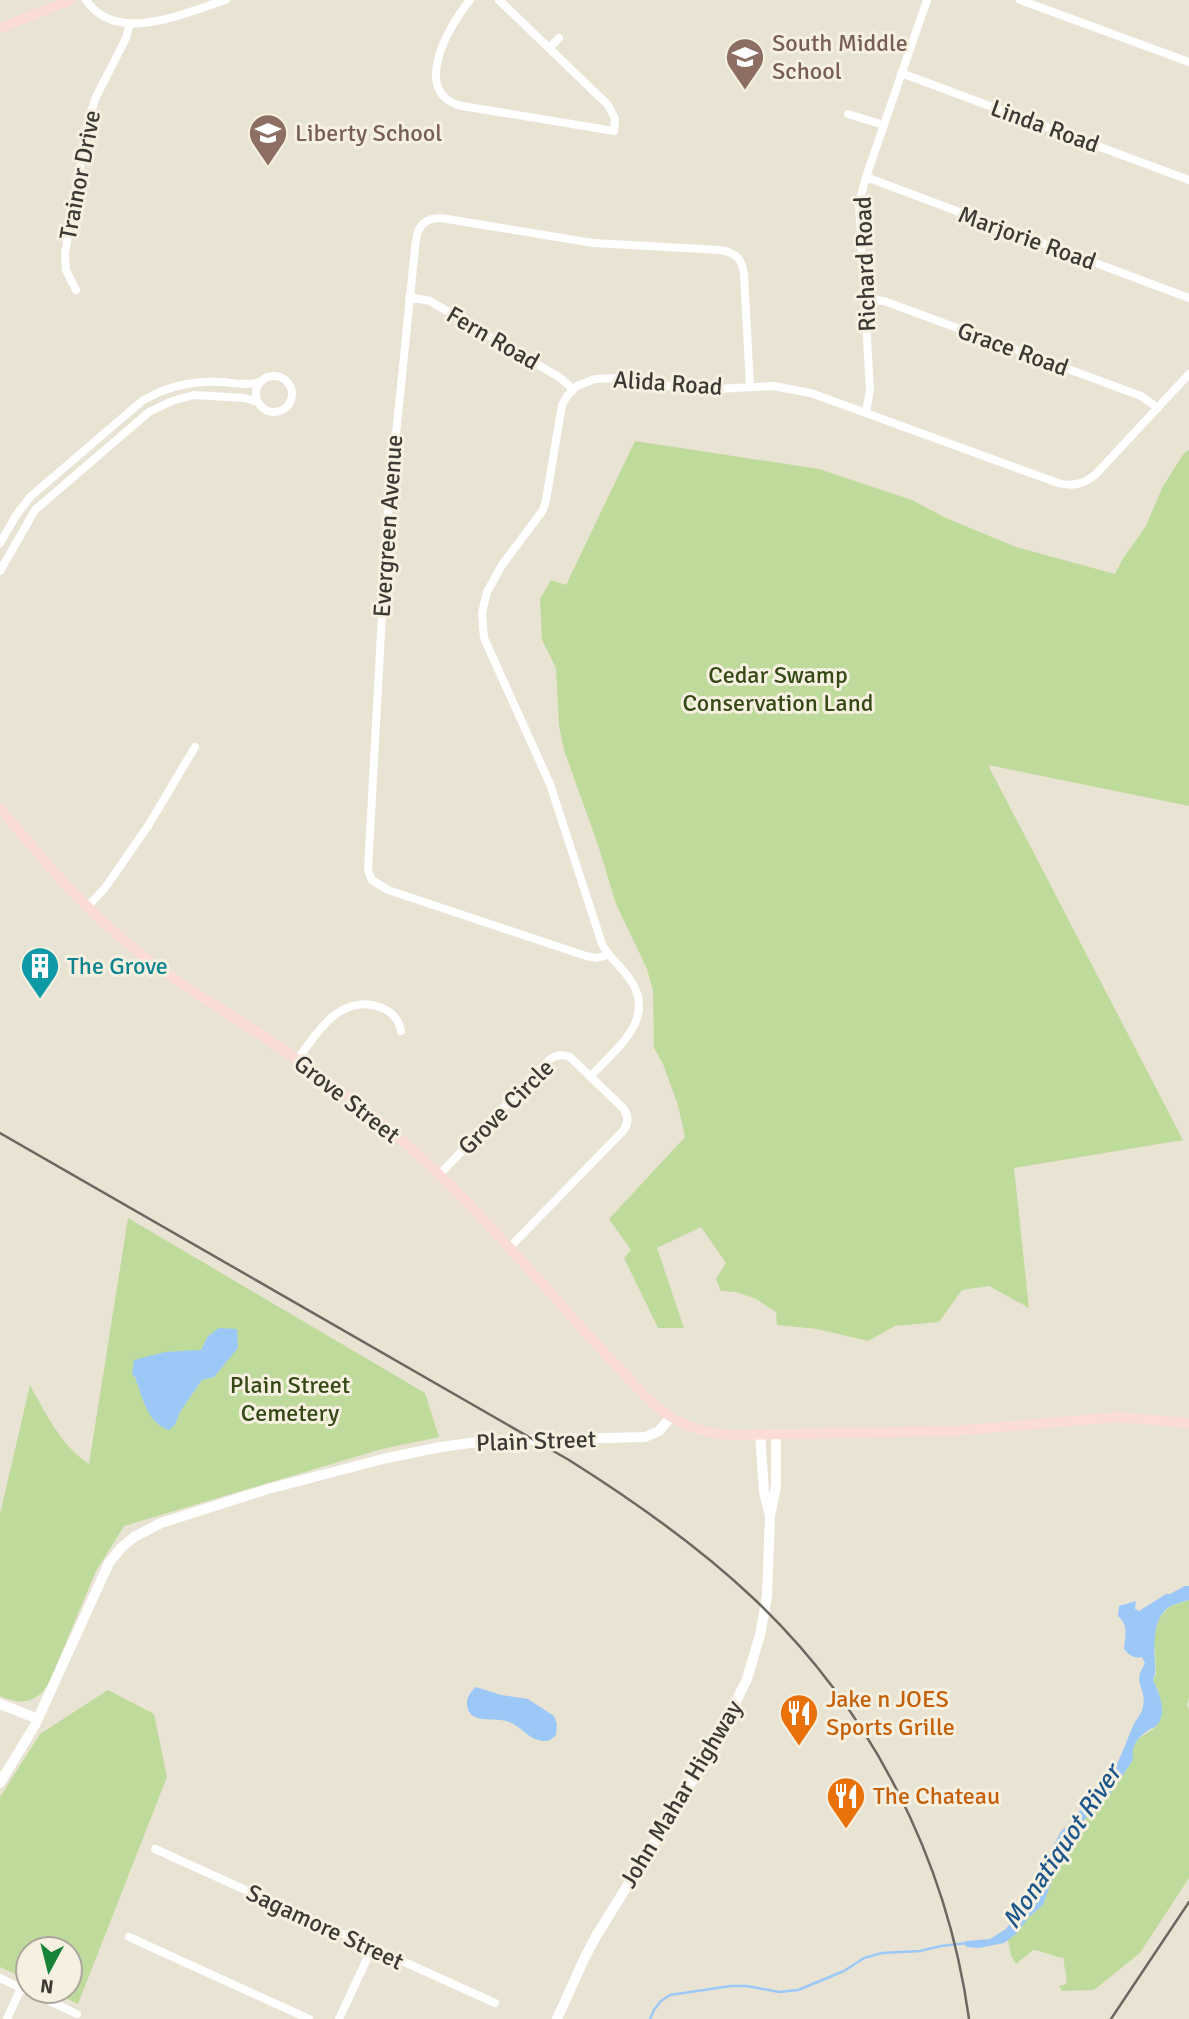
<svg xmlns="http://www.w3.org/2000/svg" width="1189" height="2019" viewBox="0 0 1189 2019" font-family="Signika,sans-serif">
<style>
.green{fill:#bfdb9c;fill-rule:evenodd}
.water{fill:#9cc8f7}
.lines{fill:none;stroke-linecap:round;stroke-linejoin:round}
.stream{stroke:#9cc8f7;stroke-width:2.5}
.minor{stroke:#fff;stroke-width:8}
.tertiary{stroke:#fff;stroke-width:10}
.secondary{stroke:#fbdcd6;stroke-width:10}
.rail{stroke:#6c6861;stroke-width:2.5}
.labels{text-anchor:middle;dominant-baseline:central;stroke-width:6;stroke-linejoin:round;paint-order:stroke}
.education-label{font-size:24px;fill:#785e54;stroke:#f6f0e1;text-anchor:start}
.street-label{font-size:24px;fill:#3c3934;stroke:#f6f0e1}
.park-label{font-size:24px;fill:#354916;stroke:#f6f0e1}
.culture-label{font-size:24px;fill:#0d838f;stroke:#f6f0e1;text-anchor:start}
.food-label{font-size:24px;fill:#c56008;stroke:#f6f0e1;text-anchor:start}
.water-label{font-size:26px;font-style:italic;fill:#1d568b;stroke:#f6f0e1}
</style>
<rect width="100%" height="100%" fill="#e9e3d4"/>
<!-- green -->
<path class="green" d="M635,441L819,469L912,500L946,518L1016,547L1115,574L1122,560L1146,526L1162,488L1184,453L1189,450V806L988,765L1183,1140L1014,1168L1029,1308L989,1286L962,1290L939,1322L895,1326L868,1341L817,1329L777,1325L776,1312L756,1299L736,1292L721,1291L716,1279L726,1263L701,1227L657,1248L684,1328H658L624,1258L631,1250L609,1219L685,1137L678,1105L663,1064L654,1048L653,991L647,969L616,904L598,845L564,750L559,725L556,668L542,640L540,599L551,580L566,585Z
M128,1218L425,1393L439,1437L382,1449L124,1526L96,1571L48,1685C35,1704 20,1705 0,1696V1514L30,1385C45,1412 61,1446 89,1464ZM208,1336L224,1363L214,1377L202,1380L180,1412L175,1425L146,1407L135,1377L201,1350Z
M1189,1600V1699L1187,1704L1189,1710V1878L1140,1953L1094,1990L1062,1991L1059,1986L1066,1984C1068,1974 1063,1968 1064,1958C1053,1957 1044,1951 1033,1950L1016,1964L1011,1956L1008,1940L1016,1934L1029,1917L1043,1905L1063,1851L1074,1830L1110,1794L1135,1741L1156,1727L1159,1693L1153,1680L1156,1675L1155,1650L1153,1641L1159,1618L1169,1607Z
M108,1690L154,1714L167,1777L78,2004L51,1991H70V1949H28V1980L0,1967V1797L40,1734Z"/>
<!-- water -->
<path class="water" d="M219,1328L237,1329L238,1348L214,1377L202,1380L180,1412L175,1425L169,1430C147,1423 142,1396 135,1377L132,1374L134,1360L165,1352L201,1350L208,1336Z
M1185,1586H1189V1600C1184,1602 1178,1603 1173,1605C1152,1614 1154,1645 1155,1664C1155,1671 1156,1674 1153,1680C1159,1693 1169,1714 1155,1727C1154,1728 1152,1728 1150,1729C1138,1737 1131,1745 1133,1760L1110,1794L1074,1830L1063,1851L1043,1905L1029,1917L1016,1934L1004,1943L979,1948L967,1947L964,1944L966,1941L990,1939L1006,1929L1027,1897L1060,1833L1112,1773C1121,1758 1126,1742 1133,1726C1136,1719 1142,1714 1143,1706C1147,1687 1131,1683 1145,1664L1142,1657C1134,1659 1129,1655 1124,1649C1125,1635 1129,1626 1118,1616L1119,1606L1136,1601L1135,1609L1139,1611L1166,1594H1170Z
M476,1687L501,1695L528,1699L554,1716L557,1724L556,1735C552,1739 548,1742 542,1741C528,1739 521,1726 509,1722C496,1716 469,1726 467,1705C466,1698 471,1691 476,1687Z"/>
<g class="lines">
<!-- stream -->
<path class="stream" d="M650,2019L654,2010L661,2001L670,1995L731,1986H747L779,1992L798,1990L844,1971L864,1958L882,1953L920,1951L941,1946L967,1943"/>
<!-- minor -->
<path class="minor" d="M86,0C117,46 186,12 226,0
M470,0C450,24 409,93 462,106L614,131L615,119L608,105L499,0
M1020,0L1189,62
M549,48L559,38
M901,73L1189,180
M848,114L884,125
M866,177L1189,298
M76,290L66,270L65,253L88,122L96,97L126,38L130,23
M409,297L430,301L559,377L573,389
M865,299L884,301L1141,396L1158,408
M256 394a18 18 0 1 1 36 0a18 18 0 1 1-36 0Z
M866,413L870,389L859,203L866,177L927,0
M0,543L17,514L30,497L142,401C167,386 192,380 222,382C235,383 247,386 260,382
M0,571L35,510L149,412L172,401L194,395L244,398L258,402
M87,907L105,888L148,826L195,747
M608,955L597,958L586,956L388,890L372,880L368,870L387,523L414,258C416,238 415,218 441,218L593,243L721,250C736,253 742,259 744,274L750,387
M297,1060C317,1033 340,993 380,1007C391,1011 399,1019 401,1031
M590,1077C615,1049 659,1019 629,978C621,966 609,958 602,944L550,784L484,638L482,613L487,592L502,565L543,510L546,500L562,405L567,396L577,386L595,379L617,378L698,390L773,386L811,393L1058,483C1073,487 1084,484 1096,474L1189,374
M439,1175L550,1059C556,1055 563,1054 570,1057L622,1107C629,1115 629,1123 623,1131L510,1247
M155,1849L495,2003
M129,1937L309,2019
M0,1978L25,1990
M28,1991L77,2014
M7,2019L21,1988
M339,2019L372,1948"/>
<!-- tertiary -->
<path class="tertiary" d="M760,1435L764,1492L770,1516
M0,1704L38,1719
M0,1783L35,1725L109,1563L121,1548L134,1537L161,1523L268,1489L387,1458L441,1447L485,1441L645,1437L659,1431L671,1417
M557,2019L584,1959L595,1938L715,1744L747,1679L760,1635L767,1596L770,1516L776,1487V1434"/>
<!-- secondary -->
<path class="secondary" d="M0,28L71,0
M0,808C45,863 91,916 147,959C185,988 226,1012 266,1038C308,1066 350,1097 389,1129C485,1210 561,1310 649,1400C672,1422 702,1435 734,1435L954,1431L1118,1417L1189,1423"/>
<!-- rail -->
<path class="rail" d="M0,1133L569,1460C634,1501 697,1545 752,1597C870,1708 947,1858 969,2019
M1111,2019L1189,1902"/>
</g>
<!-- icons -->
<defs>
<g id="school-pin" transform="scale(2.0125)"><path d="M0 17L-7.5 6A9.5 9.5 0 1 1 7.5 6Z" fill="#8d6e63" stroke="#f6f0e1"/><path d="M0-5L7-2L0 1L-7-2ZM-4 1L0 2.5L4 1V4Q0 6-4 4Z" fill="#fff"/></g>
<g id="building-pin" transform="scale(2.0125)"><path d="M0 17L-7.5 6A9.5 9.5 0 1 1 7.5 6Z" fill="#0f9aa8" stroke="#f6f0e1"/><path d="M-4-6H4V6H1V3H-1V6H-4ZM-2.5-4.3h1.7v1.8h-1.7ZM.8-4.3h1.7v1.8H.8ZM-2.5-1h1.7V.8h-1.7ZM.8-1h1.7V.8H.8Z" fill="#fff"/></g>
<g id="restaurant-pin" transform="scale(2.0125)"><path d="M0 17L-7.5 6A9.5 9.5 0 1 1 7.5 6Z" fill="#e8710a" stroke="#f6f0e1"/><path d="M-5-6h1v4h1v-4h1v4h1v-4h1v5L-1.5 .5V6h-2V.5L-5-1ZM5-6V6H3V1.5H1.5Q1.5-4 5-6Z" fill="#fff"/></g>
</defs>
<g fill-rule="evenodd">
<use href="#school-pin" x="745" y="57"/>
<use href="#school-pin" x="268" y="133"/>
<use href="#building-pin" x="40" y="966"/>
<use href="#restaurant-pin" x="799" y="1713"/>
<use href="#restaurant-pin" x="846" y="1796"/>
</g>
<g class="labels">
<!-- education labels -->
<g class="education-label">
<text x="772" y="43">South Middle<tspan x="772" dy="28">School</tspan></text>
<text x="295" y="133">Liberty School</text>
</g>
<!-- street labels -->
<g class="street-label">
<text transform="translate(1045 126) rotate(20)">Linda Road</text>
<text transform="translate(80 175) rotate(-79)">Trainor Drive</text>
<text transform="translate(1027 238) rotate(20)">Marjorie Road</text>
<text transform="translate(865 264) rotate(-92)">Richard Road</text>
<text transform="translate(493 338) rotate(30)">Fern Road</text>
<text transform="translate(1013 349) rotate(20)">Grace Road</text>
<text transform="translate(668 383) rotate(4)">Alida Road</text>
<text transform="translate(388 526) rotate(-86)">Evergreen Avenue</text>
<text transform="translate(347 1099) rotate(38)">Grove Street</text>
<text transform="translate(506 1107) rotate(-45)">Grove Circle</text>
<text transform="translate(536 1441) rotate(-2)">Plain Street</text>
<text transform="translate(681 1794) rotate(-59)">John Mahar Highway</text>
<text transform="translate(325 1927) rotate(25)">Sagamore Street</text>
</g>
<!-- park labels -->
<g class="park-label">
<text x="778" y="675">Cedar Swamp<tspan x="778" dy="28">Conservation Land</tspan></text>
<text x="290" y="1385">Plain Street<tspan x="290" dy="28">Cemetery</tspan></text>
</g>
<!-- culture labels -->
<g class="culture-label">
<text x="67" y="966">The Grove</text>
</g>
<!-- food labels -->
<g class="food-label">
<text x="826" y="1699">Jake n JOES<tspan x="826" dy="28">Sports Grille</tspan></text>
<text x="873" y="1796">The Chateau</text>
</g>
<!-- water labels -->
<g class="water-label">
<text transform="translate(1062 1847) rotate(-56)">Monatiquot River</text>
</g>
</g>
<!-- north arrow -->
<g transform="translate(49 1970) rotate(187)"><circle r="33" fill="#f6f0e1" stroke="#aca79c" stroke-width="2"/>
<path d="M0-5L12 26L0 18L-12 26Z" fill="#178339"/>
<text y="-10" font-size="19" font-weight="bold" text-anchor="middle" fill="#3c3934">N</text>
</g>
</svg>
